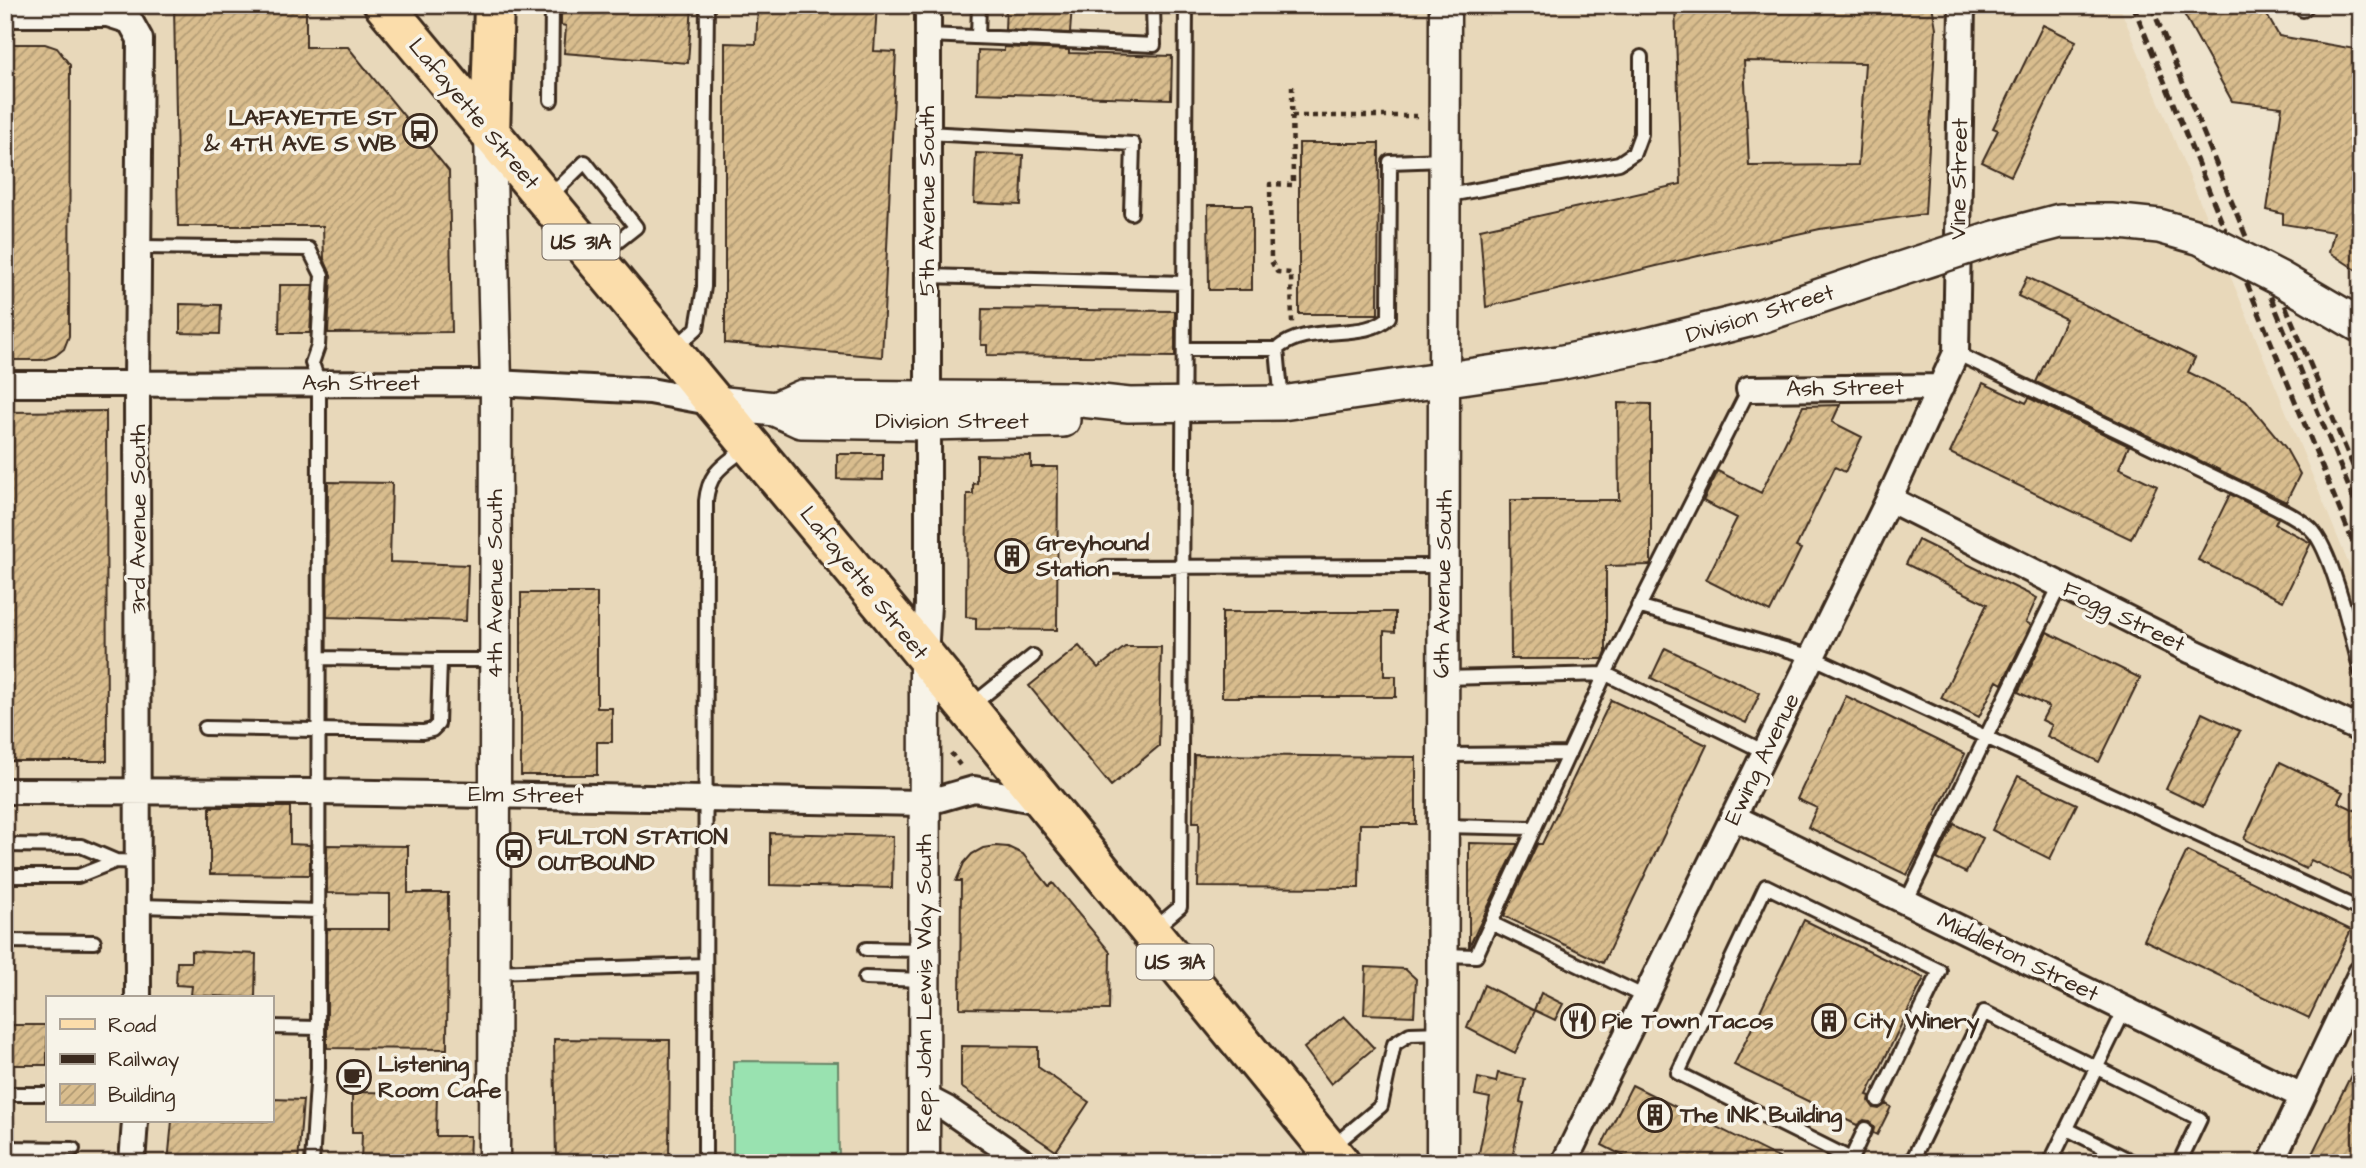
<svg xmlns="http://www.w3.org/2000/svg" width="2366" height="1168" viewBox="0 0 2366 1168" font-family="'Architects Daughter',sans-serif">
<style>
.built{fill:#e8d8ba;fill-rule:evenodd}
.grass{fill:#99e2b0;stroke:#6a8667;stroke-width:2}
.building{fill:url(#building-hatch);stroke:#3b2a1e;stroke-width:2;fill-rule:evenodd}
.lines{fill:none;stroke-linecap:round;stroke-linejoin:round}
.service-casing{stroke:#3b2a1e;stroke-width:18}
.minor-casing{stroke:#3b2a1e;stroke-width:30}
.tertiary-casing{stroke:#3b2a1e;stroke-width:35}
.secondary-casing{stroke:#3b2a1e;stroke-width:38}
.primary-casing{stroke:#3b2a1e;stroke-width:44}
.path{stroke:#3b2a1e;stroke-width:4.5;stroke-dasharray:5 5;stroke-linecap:butt}
.service{stroke:#f7f3e8;stroke-width:12}
.minor{stroke:#f7f3e8;stroke-width:24}
.tertiary{stroke:#f7f3e8;stroke-width:30}
.secondary{stroke:#f7f3e8;stroke-width:33}
.primary{stroke:#fbddab;stroke-width:38}
.rail{stroke:#3b2a1e;stroke-width:5;stroke-dasharray:10 5;stroke-linecap:butt}
.secondary-bridge-casing{stroke:#3b2a1e;stroke-width:38;stroke-linecap:butt}
.secondary-bridge{stroke:#f7f3e8;stroke-width:33}
.labels{text-anchor:middle;dominant-baseline:central;stroke-width:7;stroke-linejoin:round;paint-order:stroke}
.shield{fill:#f7f3e8;stroke:#73665b;stroke-width:2}
.shield-label{font-size:21px;font-weight:bold;fill:#3b2a1e}
.street-label{font-size:23px;fill:#3b2a1e;stroke:#f7f3e8}
.poi-label{font-size:23px;font-weight:bold;fill:#3b2a1e;stroke:#f7f3e8;text-anchor:start}
</style>
<defs>
<pattern id="building-hatch" width="6" height="6" patternUnits="userSpaceOnUse" patternTransform="scale(1.75)"><rect width="6" height="6" fill="#d9bd8e"/><path d="M-1 1l2-2M0 6l6-6M5 7l2-2" fill="none" stroke="#b19a73"/></pattern>
</defs>
<rect width="100%" height="100%" fill="#eee3cd"/>
<filter id="ink" filterUnits="userSpaceOnUse"><feTurbulence type="fractalNoise" baseFrequency=".0143" numOctaves="2"/><feDisplacementMap in="SourceGraphic" scale="14" xChannelSelector="R" yChannelSelector="G"/><feConvolveMatrix kernelMatrix="1 2 1 2 8 2 1 2 1" color-interpolation-filters="sRGB"/></filter>
<g filter="url(#ink)">
<!-- built -->
<path class="built" d="M5,5H2119L2361,594V1163H5ZM47,998H271V1121H47Z"/>
<!-- grass -->
<path class="grass" d="M733,1061L838,1062L839,1163H733Z"/>
<!-- building -->
<path class="building" d="M174,5H306V47H348L449,171L452,332L328,333L331,275L324,259L323,226H178Z
M561,5H692L688,63L564,53L566,26L561,25Z
M758,5H877L874,51L896,52L882,357L725,343V43L756,44Z
M1006,5H1072L1070,33L1005,30Z
M1675,5H1932L1936,28L1925,214L1820,229L1715,252L1486,307L1480,229L1681,184ZM1744,61L1865,63L1858,165L1749,166Z
M2179,5H2261L2279,36L2361,50V273L2329,252L2334,232L2283,224V214L2267,210L2282,107L2232,101Z
M2043,25L2076,41L2011,176L1982,162L1998,130L1993,128Z
M5,44H45L57,48L70,65L69,336L64,349L55,356L43,360H5Z
M1004,47L1069,50V53L1172,56L1171,99L977,93L978,50L1004,51Z
M1299,143H1379L1378,314H1299Z
M976,153L1023,155L1021,205L974,203Z
M1208,205H1252V290H1209Z
M2027,277L2195,358L2188,372L2246,400L2285,447L2300,474L2286,502L2036,382L2066,319L2018,296Z
M280,285H313L310,333H279Z
M180,304L221,305L220,334L180,333Z
M982,309L1175,311V357L987,355V345H981Z
M1983,383L2026,403L2029,398L2129,446L2119,468L2157,486L2131,539L1950,453Z
M1618,403L1651,404V563L1650,565L1606,566V652L1603,659H1511L1510,500H1619Z
M1840,405L1832,422L1862,437L1845,472L1835,467L1796,547L1801,549L1770,612L1706,580L1737,518L1703,501L1718,471L1761,493L1803,406Z
M106,411L107,761H5V412Z
M837,454H883V480L837,479Z
M977,455L1031,456V467H1058L1057,630L976,629V618L966,617L967,494H973V483L977,484Z
M328,482L392,483L390,562L468,565L466,621L327,617Z
M2230,494L2278,518L2275,524L2311,543L2283,601L2198,560Z
M1918,540L2037,598L2026,622L2031,625L2002,684L1997,681L1979,717L1941,698L1987,604L1906,564Z
M521,593H597V708H612V742H597V775H521Z
M1222,612H1395V632L1384,631V676H1396V697H1222Z
M2047,632L2140,678L2099,762L2047,736L2052,725L2042,720L2049,707L2018,692Z
M1079,646L1098,668L1125,647H1161L1159,746L1111,786L1029,686Z
M1665,648L1760,693L1746,723L1651,678Z
M1846,696L1965,754L1935,816L1938,817L1907,875L1808,827L1817,808L1797,799Z
M1611,700L1707,745L1603,963L1504,916L1537,844H1542Z
M2202,713L2240,731L2203,807L2166,789Z
M1194,755L1416,757V824H1360L1359,888L1198,887L1199,822H1193Z
M2280,762L2343,792L2338,802L2361,813V884L2311,860L2306,869L2244,839Z
M2018,776L2077,804L2050,859L1992,830Z
M210,807H290V844L310,845V875L210,874Z
M1954,824L1983,838L1966,873L1937,859Z
M770,833L893,836L892,888L770,885Z
M1469,843L1518,844L1469,947Z
M327,845L408,846V893H448L447,1049L327,1048V929H390V894L327,893Z
M996,846L1008,847L1023,854L1049,886L1053,883L1110,952L1109,1010L960,1008L961,881H956L964,863L972,854L983,848Z
M2187,851L2351,930L2309,1018L2144,940Z
M1804,920L1924,978L1867,1095L1870,1096L1869,1101L1874,1108L1879,1109L1886,1104L1891,1107L1877,1135L1873,1133L1874,1128L1869,1121L1864,1120L1857,1125L1734,1065Z
M191,951L256,954L255,998L191,995L192,986L176,985L177,962H191Z
M1366,967L1405,969L1416,979L1414,1016L1364,1014Z
M1484,985L1535,1011L1515,1053L1467,1028Z
M1541,993L1563,1004L1555,1020L1534,1010Z
M1344,1016L1374,1048L1331,1084L1304,1048Z
M5,1025H47V1065H5Z
M554,1039L670,1040L669,1163H556Z
M961,1046L1038,1047V1067L1089,1102L1056,1151L961,1087Z
M2361,1055V1163H2320L2310,1158Z
M1498,1073L1525,1079L1520,1102L1524,1103L1511,1163H1477L1490,1098L1475,1095L1478,1078L1496,1082Z
M1632,1085L1789,1163H1637L1602,1145Z
M352,1092L437,1093L436,1136H470L469,1163H361L362,1132H352Z
M271,1099L303,1100L298,1163H168L172,1121H271Z"/>
<g class="lines">
<!-- service casing -->
<g class="service-casing">
<path id="service" d="M2303,10L2308,5
M928,35L1154,45L1153,5
M978,37L979,5
M551,100L552,5
M926,133L1133,144L1131,213
M1444,196L1619,163L1634,153L1641,134V57
M549,197L585,162L636,227L598,257
M139,247L309,249L322,275L318,346L312,363L319,383V400L318,1068L312,1163
M927,276L1184,283
M675,348L697,328L704,287L707,5
M1184,349H1277
M1956,353L2260,499C2277,508 2297,516 2311,529C2332,549 2353,641 2361,672
M1282,403L1277,349C1308,322 1365,342 1389,317L1390,162L1444,160
M1105,567L1443,566
M1638,606L1812,657L2361,910
M440,660H494
M1444,678L1606,674L1765,752
M971,706L1033,656
M205,728L423,732L432,730L438,724L440,660L319,658
M1443,755L1569,754
M1443,826L1535,828
M5,845L81,846L116,861
M5,876H78L116,861L139,862
M1906,902L2060,585
M139,906L319,911
M1491,923L1645,997
M1153,930L1180,907L1186,5
M5,941L94,942
M866,949L924,950
M1443,955L1476,956L1607,670L1749,389
M495,972L705,965
M865,978L924,980
M271,1027L318,1028
M5,1094H47
M1865,1129L1851,1159L1678,1073L1766,886L1940,971L1878,1100
M2067,1129L2135,1163
M1332,1147L1381,1106L1394,1044L1410,1034L1444,1033
M5,1148L73,1149
M705,1163L706,501C709,470 725,465 748,446
M1911,1163L1984,1012L2200,1119L2179,1163
M2050,1163L2125,1009"/>
</g>
<!-- minor casing -->
<g class="minor-casing">
<path id="minor" d="M928,5V397
M5,14H108L130,21L140,39L137,383L138,998
M5,384L496,383L650,391L715,403
M1749,389L1941,387
M1889,499L2192,651L2361,730
M925,658L928,604V423
M5,791L319,792L925,803L974,789L1044,802
M1733,817L2302,1096
M924,1097L947,1109L1025,1163
M132,1163L135,1121
M1564,1163L1889,499L1956,353L1962,5
M2271,1163L2361,973"/>
</g>
<!-- tertiary casing -->
<g class="tertiary-casing">
<path id="tertiary" d="M490,134L496,383L494,1163
M924,1163L925,658
M1442,1163L1445,5"/>
</g>
<!-- secondary casing -->
<g class="secondary-casing">
<path id="secondary" d="M715,403L775,409L801,421L928,423L1063,420
M775,409L802,397L1073,399L1129,405L1282,403L1558,363L1652,344L1752,319L1882,275"/>
</g>
<!-- primary casing -->
<g class="primary-casing">
<path id="primary" d="M384,5L902,628L1340,1163
M490,134L494,5"/>
</g>
<!-- path -->
<path class="path" d="M1292,86L1293,185L1270,184L1271,261L1277,272L1291,273L1292,324
M1292,116H1421
M951,753L962,768"/>
<!-- service -->
<use href="#service" class="service"/>
<!-- minor -->
<use href="#minor" class="minor"/>
<!-- tertiary -->
<use href="#tertiary" class="tertiary"/>
<!-- secondary -->
<use href="#secondary" class="secondary"/>
<!-- primary -->
<use href="#primary" class="primary"/>
<!-- rail -->
<path class="rail" d="M2133,5L2361,562
M2151,5L2361,517
M2262,250L2361,485"/>
<!-- secondary-bridge casing -->
<g class="secondary-bridge-casing">
<path id="secondary-bridge" d="M1882,275L1995,238L2060,221H2111L2159,226L2201,238L2279,278L2361,326"/>
</g>
<!-- secondary-bridge -->
<use href="#secondary-bridge" class="secondary-bridge"/>
</g>
</g>
<!-- icons -->
<defs>
<g id="bus-ring" transform="scale(1.75)"><circle r="9.5" fill="#f7f3e8" stroke="#3b2a1e" stroke-width="1.5"/><path d="M-5-6H5V4H4V6H2V4H-2V6H-4V4H-5ZM-3.5-4V0h7V-4ZM-3.5 1.2v1.5H-2V1.2ZM2 1.2v1.5H3.5V1.2Z" fill="#3b2a1e"/></g>
<g id="building-ring" transform="scale(1.75)"><circle r="9.5" fill="#f7f3e8" stroke="#3b2a1e" stroke-width="1.5"/><path d="M-4-6H4V6H1V3H-1V6H-4ZM-2.5-4.3h1.7v1.8h-1.7ZM.8-4.3h1.7v1.8H.8ZM-2.5-1h1.7V.8h-1.7ZM.8-1h1.7V.8H.8Z" fill="#3b2a1e"/></g>
<g id="restaurant-ring" transform="scale(1.75)"><circle r="9.5" fill="#f7f3e8" stroke="#3b2a1e" stroke-width="1.5"/><path d="M-5-6h1v4h1v-4h1v4h1v-4h1v5L-1.5 .5V6h-2V.5L-5-1ZM5-6V6H3V1.5H1.5Q1.5-4 5-6Z" fill="#3b2a1e"/></g>
<g id="cafe-ring" transform="scale(1.75)"><circle r="9.5" fill="#f7f3e8" stroke="#3b2a1e" stroke-width="1.5"/><path d="M-5.5-4.5H6V0H3Q3 3.5 0 3.5H-2.5Q-5.5 3.5-5.5 0ZM3-3.2v2h1.7v-2ZM-6 4.5H4V6H-6Z" fill="#3b2a1e"/></g>
</defs>
<g fill-rule="evenodd">
<use href="#bus-ring" x="420" y="131"/>
<use href="#building-ring" x="1012" y="556"/>
<use href="#bus-ring" x="514" y="850"/>
<use href="#restaurant-ring" x="1578" y="1021"/>
<use href="#building-ring" x="1829" y="1021"/>
<use href="#cafe-ring" x="354" y="1077"/>
<use href="#building-ring" x="1655" y="1115"/>
</g>
<g class="labels">
<!-- shield labels -->
<g class="shield">
<rect x="542.5" y="224.5" width="77" height="35" rx="5"/>
<rect x="1136.5" y="944.5" width="77" height="35" rx="5"/>
</g>
<g class="shield-label">
<text x="581" y="242">US 31A</text>
<text x="1175" y="962">US 31A</text>
</g>
<!-- street labels -->
<g class="street-label">
<text transform="translate(474 114) rotate(50)">Lafayette Street</text>
<text transform="translate(1959 179) rotate(-89)">Vine Street</text>
<text transform="translate(927 201) rotate(-90)">5th Avenue South</text>
<text transform="translate(1760 314) rotate(-17)">Division Street</text>
<text x="361" y="383">Ash Street</text>
<text transform="translate(1845 388) rotate(-1)">Ash Street</text>
<text x="952" y="421">Division Street</text>
<text transform="translate(138 519) rotate(-90)">3rd Avenue South</text>
<text transform="translate(864 583) rotate(51)">Lafayette Street</text>
<text transform="translate(495 584) rotate(-90)">4th Avenue South</text>
<text transform="translate(1443 584) rotate(-89)">6th Avenue South</text>
<text transform="translate(2124 617) rotate(26)">Fogg Street</text>
<text transform="translate(1762 759) rotate(-64)">Ewing Avenue</text>
<text transform="translate(526 795) rotate(1)">Elm Street</text>
<text transform="translate(2018 957) rotate(26)">Middleton Street</text>
<text transform="translate(924 983) rotate(-90)">Rep. John Lewis Way South</text>
</g>
<!-- poi labels -->
<g class="poi-label">
<text x="396" y="118" text-anchor="end">LAFAYETTE ST<tspan x="396" dy="26">&amp; 4TH AVE S WB</tspan></text>
<text x="1036" y="543">Greyhound<tspan x="1036" dy="26">Station</tspan></text>
<text x="538" y="837">FULTON STATION<tspan x="538" dy="26">OUTBOUND</tspan></text>
<text x="1602" y="1021">Pie Town Tacos</text>
<text x="1854" y="1021">City Winery</text>
<text x="378" y="1064">Listening<tspan x="378" dy="26">Room Cafe</tspan></text>
<text x="1680" y="1115">The INK Building</text>
</g>
</g>
<!-- margin -->
<rect width="2366" height="1168" fill="none" stroke="#f7f3e8" stroke-width="28"/>
<rect x="14" y="14" width="2338" height="1140" fill="none" stroke="#3b2a1e" stroke-width="2.5" filter="url(#ink)"/>
<!-- legend -->
<rect x="46" y="996" width="228" height="126" fill="#f7f3e8" stroke="#aca397" stroke-width="2"/>
<rect x="60" y="1019" width="35" height="10" fill="#fbddab" stroke="#aca397" stroke-width="2"/>
<text x="108" y="1032" font-size="21" fill="#3b2a1e">Road</text>
<rect x="60" y="1054" width="35" height="10" fill="#3b2a1e" stroke="#aca397" stroke-width="2"/>
<text x="108" y="1066" font-size="21" fill="#3b2a1e">Railway</text>
<rect x="60" y="1084" width="35" height="21" fill="url(#building-hatch)" stroke="#aca397" stroke-width="2"/>
<text x="108" y="1102" font-size="21" fill="#3b2a1e">Building</text>
</svg>
